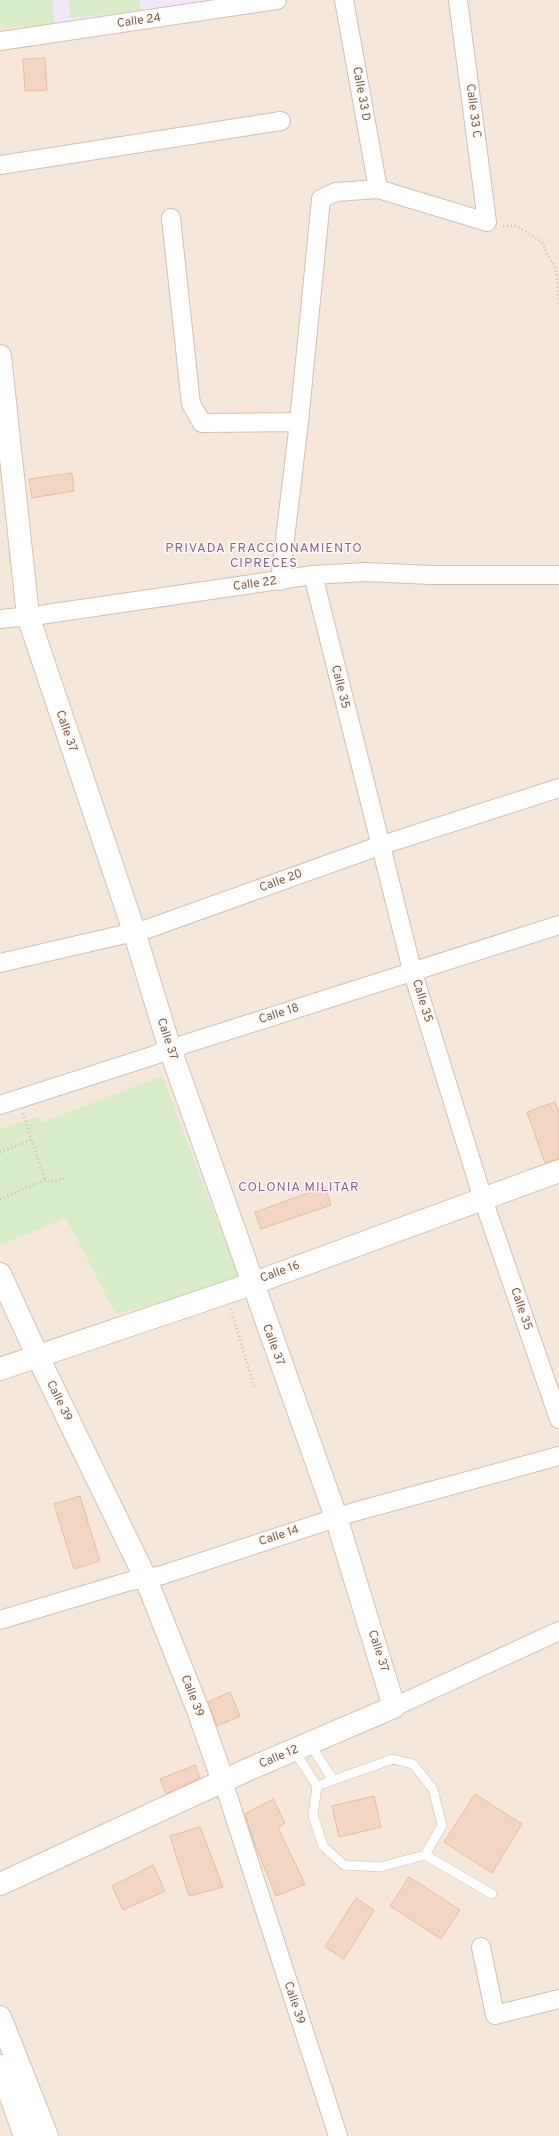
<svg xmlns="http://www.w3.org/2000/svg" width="559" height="2136" viewBox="0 0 559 2136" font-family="Overpass,sans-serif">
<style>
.residential{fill:#f5e8da}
.education{fill:#f3e8fa}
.green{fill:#d8ecc9}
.building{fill:#f3d5c3;stroke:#e6bba3}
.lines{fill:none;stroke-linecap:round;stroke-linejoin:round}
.lane-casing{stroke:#d1beb0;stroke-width:10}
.street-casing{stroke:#d1beb0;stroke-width:20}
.secondary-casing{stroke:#d6c0b0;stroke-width:24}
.path{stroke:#d9b8a5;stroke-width:2.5;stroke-dasharray:1 3;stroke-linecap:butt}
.lane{stroke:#fff;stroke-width:9}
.street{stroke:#fff;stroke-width:18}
.secondary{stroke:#fff;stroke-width:22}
.labels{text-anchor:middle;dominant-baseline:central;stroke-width:3;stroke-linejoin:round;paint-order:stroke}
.street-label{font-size:12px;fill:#7a5c4d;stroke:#fffaf3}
.neighbourhood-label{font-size:13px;letter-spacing:1px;fill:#846695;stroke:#fffaf3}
</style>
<rect width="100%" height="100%" fill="#fdf6ec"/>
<!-- residential -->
<path class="residential" d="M0,0H559V2136H0Z"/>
<!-- education -->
<path class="education" d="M52,0H256L55,25Z"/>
<!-- green -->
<path class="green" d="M0,0H52L55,25L6,27L0,23Z
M69,0H140L141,11L70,18Z
M162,1076L240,1281L116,1314L66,1218L0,1245V1129L39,1116L41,1123Z"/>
<!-- building -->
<path class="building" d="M45,58L47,90L25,91L23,59Z
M72,473L74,491L32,498L29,479Z
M555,1102L559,1115V1159L545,1163L527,1112Z
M325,1187L331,1205L261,1229L255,1212Z
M80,1496L100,1561L74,1569L54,1504Z
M230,1692L240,1716L217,1726L208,1702Z
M195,1765L200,1778L166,1794L160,1779Z
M475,1794L522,1824L492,1873L444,1842Z
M374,1796L381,1827L339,1837L332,1806Z
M273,1799L285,1823L278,1828L305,1884L276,1896L254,1842L245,1814Z
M200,1827L223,1887L189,1896L170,1836Z
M153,1865L165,1891L123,1910L112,1886Z
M409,1877L460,1910L441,1939L390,1906Z
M356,1898L374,1910L344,1959L325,1947Z"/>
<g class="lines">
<!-- lane casing -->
<g class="lane-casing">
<path id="lane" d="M310,1744L333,1780
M294,1750L317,1786L313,1815L323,1846L344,1865L380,1867L425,1855L442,1825L433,1789L413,1764L393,1759L317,1786
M425,1855L492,1894"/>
</g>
<!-- street casing -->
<g class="street-casing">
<path id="street" d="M344,0L378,189
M0,41L277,0
M0,165L281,121
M171,218L191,404L202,423L299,422
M313,575L412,970L483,1199L559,1419
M280,581L299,422L321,199L336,192L378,189L487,222L458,0
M0,619L40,615L313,575L365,572L431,575H559
M0,963L147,929L379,846L559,788
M0,1105L152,1056L170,1049L559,925
M0,1620L127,1582L162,1575L354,1512L559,1456
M394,1707L559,1631
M223,1781L338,2136
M481,1947L495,2015L559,1999"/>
</g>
<!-- secondary casing -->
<g class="secondary-casing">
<path id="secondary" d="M0,356L28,616L134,931L170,1049L336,1517L394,1707L247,1770L0,1884
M0,1274L37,1355L146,1579L198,1710L223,1781
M0,1369L243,1287L559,1171
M0,2017L47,2136
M0,2066L25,2136"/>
</g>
<!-- path -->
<path class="path" d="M503,226H517L543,243L547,254L556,268L559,305
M23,1113L45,1180
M0,1152L31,1140
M0,1199L45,1180L49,1182L66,1178
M231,1309L254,1387"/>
<!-- lane -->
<use href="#lane" class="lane"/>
<!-- street -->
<use href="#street" class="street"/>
<!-- secondary -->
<use href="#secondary" class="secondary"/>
</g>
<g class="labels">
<!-- street labels -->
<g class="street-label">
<text transform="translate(139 21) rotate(-8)">Calle 24</text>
<text transform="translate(361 94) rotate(80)">Calle 33 D</text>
<text transform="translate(473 111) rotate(83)">Calle 33 C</text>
<text transform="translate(255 584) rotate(-8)">Calle 22</text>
<text transform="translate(340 687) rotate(76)">Calle 35</text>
<text transform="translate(66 731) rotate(71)">Calle 37</text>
<text transform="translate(281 881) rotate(-20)">Calle 20</text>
<text transform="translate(422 1001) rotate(73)">Calle 35</text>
<text transform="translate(279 1014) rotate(-18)">Calle 18</text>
<text transform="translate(167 1039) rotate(72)">Calle 37</text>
<text transform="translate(280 1272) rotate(-20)">Calle 16</text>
<text transform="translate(521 1309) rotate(71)">Calle 35</text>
<text transform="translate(273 1345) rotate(70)">Calle 37</text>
<text transform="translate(59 1401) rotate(64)">Calle 39</text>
<text transform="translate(279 1536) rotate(-18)">Calle 14</text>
<text transform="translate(378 1651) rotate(72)">Calle 37</text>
<text transform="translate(192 1696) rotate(69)">Calle 39</text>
<text transform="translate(279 1757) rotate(-23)">Calle 12</text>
<text transform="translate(294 2003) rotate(72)">Calle 39</text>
</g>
<!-- neighbourhood labels -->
<g class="neighbourhood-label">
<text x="264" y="549">PRIVADA FRACCIONAMIENTO<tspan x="264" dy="15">CIPRECES</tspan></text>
<text x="299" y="1188">COLONIA MILITAR</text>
</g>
</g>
</svg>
